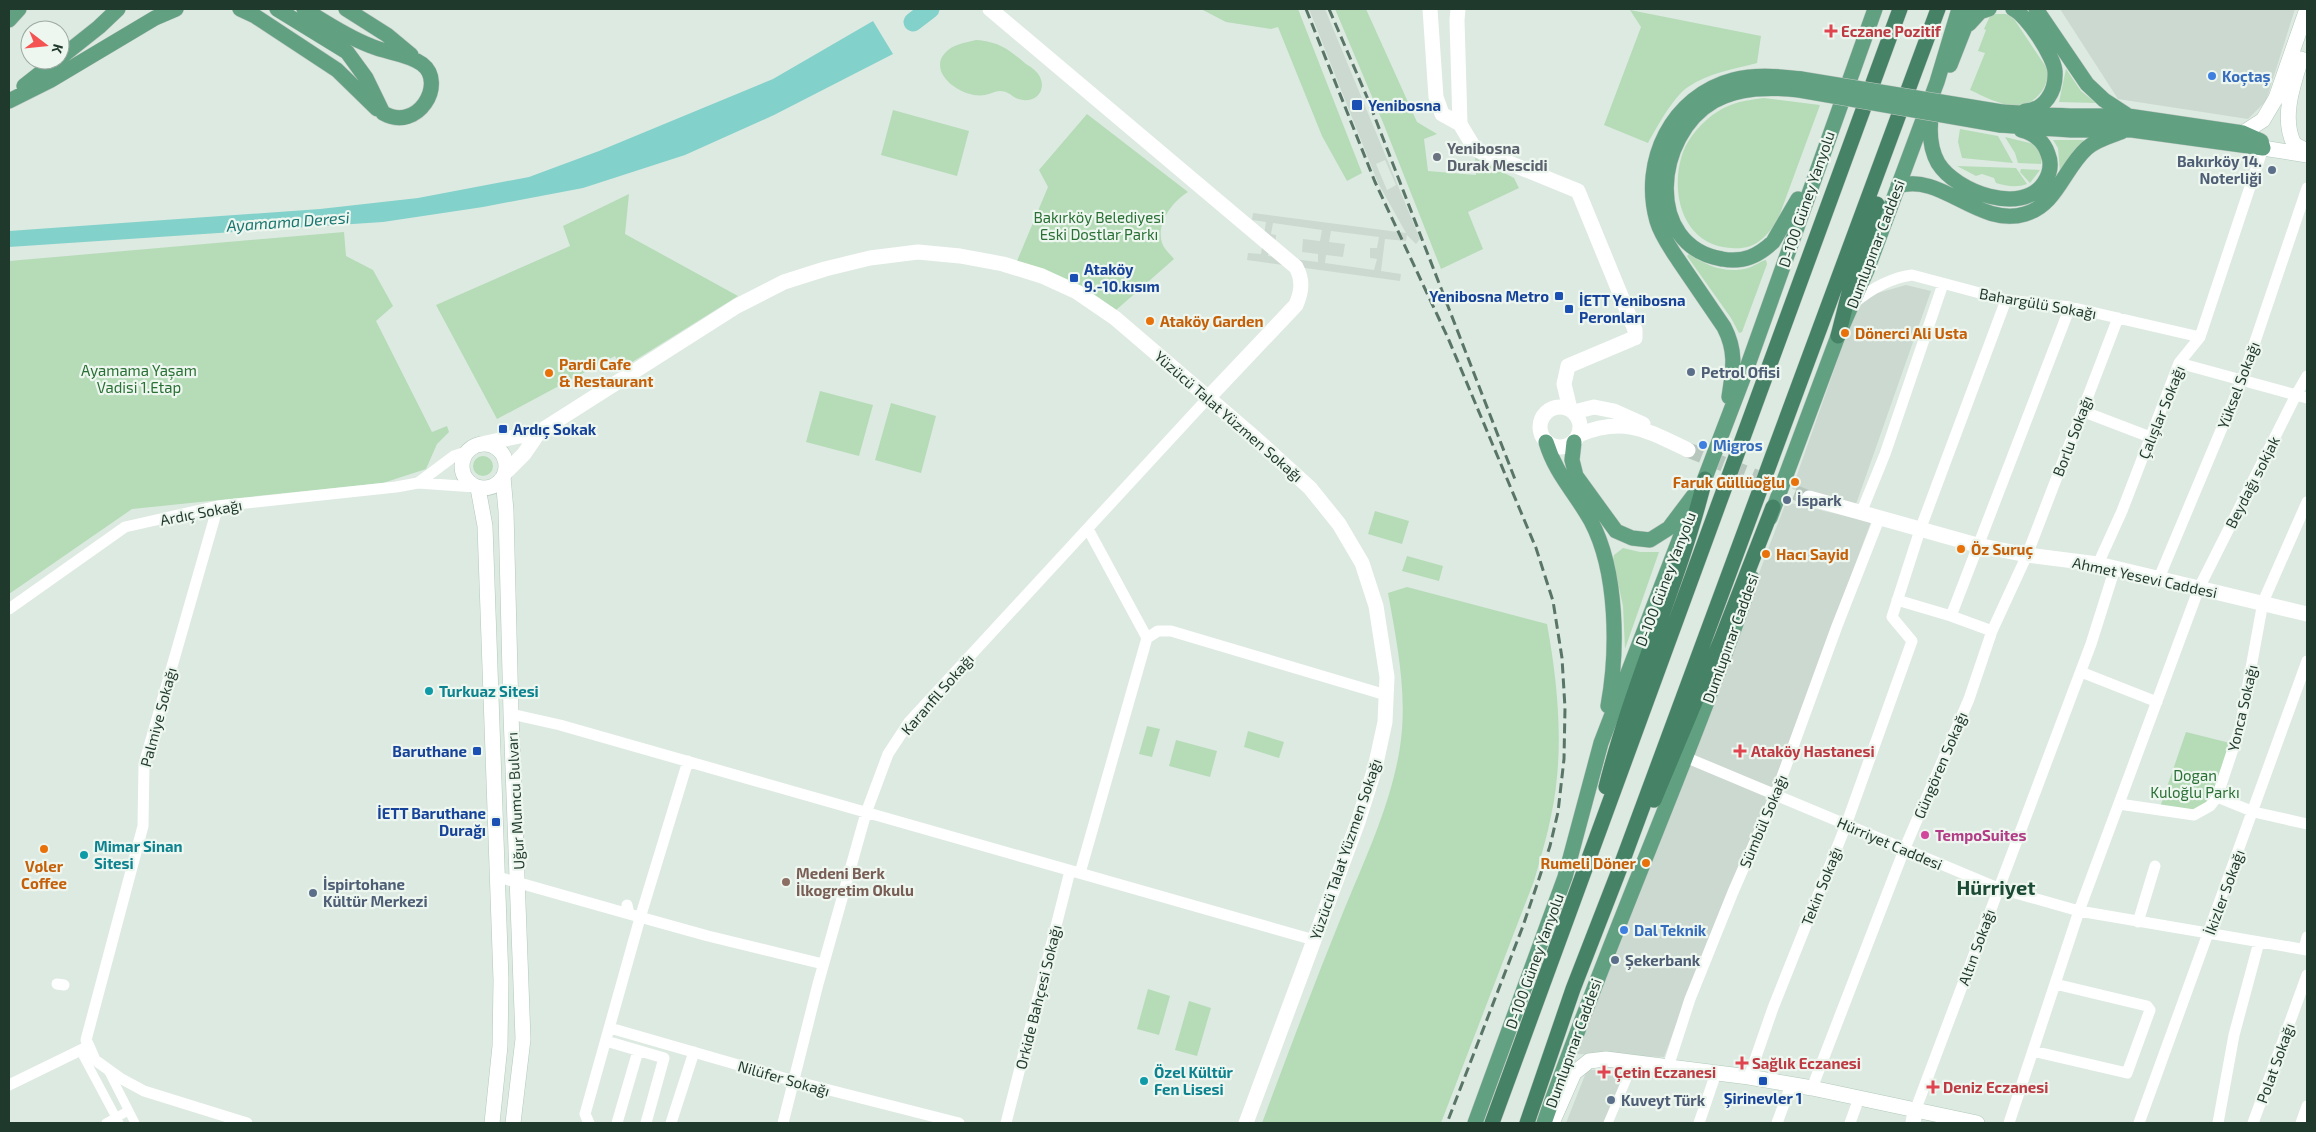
<svg xmlns="http://www.w3.org/2000/svg" width="2316" height="1132" viewBox="0 0 2316 1132" font-family="'Exo 2',sans-serif">
<style>
.built{fill:#ccd9d0;fill-rule:evenodd}
.green{fill:#b5dcb7}
.water{fill:#83d1cb}
.lines{fill:none;stroke-linecap:round;stroke-linejoin:round}
.river{stroke:#83d1cb;stroke-width:19}
.tertiary-tunnel{stroke:#b7c7bd;stroke-width:15;stroke-dasharray:15 8;stroke-linecap:butt}
.secondary-casing{stroke:#b1cabb;stroke-width:16}
.primary-casing{stroke:#c0c8c4;stroke-width:16}
.trunk-casing{stroke:#c0c8c4;stroke-width:16}
.pedestrian{stroke:#fff;stroke-width:9}
.minor{stroke:#fff;stroke-width:11}
.tertiary{stroke:#fff;stroke-width:15}
.secondary{stroke:#fff;stroke-width:15}
.primary{stroke:#61a081;stroke-width:15}
.trunk{stroke:#468366;stroke-width:15}
.rail{stroke:#597567;stroke-width:3;stroke-dasharray:10 5;stroke-linecap:butt}
.primary-bridge-casing{stroke:#c0c8c4;stroke-width:16;stroke-linecap:butt}
.primary-bridge{stroke:#61a081;stroke-width:15}
.health-dot{fill:#e0444e;stroke:#eef6f0;stroke-width:2}
.shop-dot{fill:#3f7fe0;stroke:#eef6f0;stroke-width:2}
.transit-dot{fill:#1a4fb4;stroke:#eef6f0;stroke-width:2}
.worship-dot{fill:#6b7280;stroke:#eef6f0;stroke-width:2}
.service-dot{fill:#5c6f8a;stroke:#eef6f0;stroke-width:2}
.food-dot{fill:#e8710a;stroke:#eef6f0;stroke-width:2}
.culture-dot{fill:#0f9aa8;stroke:#eef6f0;stroke-width:2}
.hotel-dot{fill:#d1479c;stroke:#eef6f0;stroke-width:2}
.education-dot{fill:#8d6e63;stroke:#eef6f0;stroke-width:2}
.labels{text-anchor:middle;dominant-baseline:central;stroke-width:4.5;stroke-linejoin:round;paint-order:stroke}
.health-label{font-size:15px;font-weight:bold;fill:#be3a42;stroke:#eef6f0;text-anchor:start}
.shop-label{font-size:15px;font-weight:bold;fill:#366cbe;stroke:#eef6f0;text-anchor:start}
.transit-label{font-size:15px;font-weight:bold;fill:#164399;stroke:#eef6f0;text-anchor:start}
.worship-label{font-size:15px;font-weight:bold;fill:#5b616d;stroke:#eef6f0;text-anchor:start}
.service-label{font-size:15px;font-weight:bold;fill:#4e5e75;stroke:#eef6f0;text-anchor:start}
.street-label{font-size:15px;fill:#1f392c;stroke:#eef6f0}
.park-label{font-size:15px;fill:#297034;stroke:#eef6f0}
.food-label{font-size:15px;font-weight:bold;fill:#c56008;stroke:#eef6f0;text-anchor:start}
.culture-label{font-size:15px;font-weight:bold;fill:#0d838f;stroke:#eef6f0;text-anchor:start}
.hotel-label{font-size:15px;font-weight:bold;fill:#b23c85;stroke:#eef6f0;text-anchor:start}
.education-label{font-size:15px;font-weight:bold;fill:#785e54;stroke:#eef6f0;text-anchor:start}
.water-label{font-size:16px;font-style:italic;fill:#19756f;stroke:#eef6f0}
.district-label{font-size:20px;font-weight:bold;fill:#1b4b34;stroke:#eef6f0}
</style>
<rect width="100%" height="100%" fill="#ddeae1"/>
<!-- built -->
<path class="built" d="M1309,9H1325L1420,239L1416,244L1407,235L1406,241L1385,239L1381,271L1401,274L1400,281L1247,260L1248,253L1261,254L1266,222L1252,220L1253,213L1406,233L1378,183ZM1385,160L1396,185L1387,190L1376,164ZM1273,223L1322,230L1320,241L1303,239L1302,252L1318,254V262L1268,256L1270,244L1275,245L1276,235L1271,234ZM1331,231L1379,237L1377,248H1370V258L1377,259L1374,270L1325,263L1326,255L1343,257L1345,244L1329,242Z
M2060,9H2295L2266,101L2248,119L2118,99Z
M1906,285L1931,291L1855,507L1792,489L1857,305L1874,294Z
M1786,502L1871,522L1774,783L1707,942L1664,1057L1577,1054Z
M1633,1069L1609,1123H1566L1587,1070Z"/>
<!-- green -->
<path class="green" d="M1201,9H1298L1362,173L1347,181L1322,136L1278,27L1271,29L1226,22Z
M1335,9H1366L1417,122L1437,134L1424,139L1428,171L1476,175L1475,158L1514,178L1519,188L1468,212L1483,249L1441,269L1384,125Z
M1630,10L1761,36L1757,63C1735,69 1708,73 1688,87C1673,97 1657,127 1648,143L1604,125L1641,27Z
M1996,14H2006L2014,19L2048,70C2049,88 2034,106 2015,106C2000,105 1983,96 1970,90L1985,53L1978,51L1986,30L1984,29L1990,16Z
M976,40C1000,42 1008,49 1026,64C1031,67 1038,72 1040,77C1048,95 1029,106 1014,97C1010,94 1006,91 1000,91C995,91 990,94 985,95C969,98 947,86 941,71C939,64 940,58 945,53C953,44 965,43 976,40Z
M2066,69L2081,91L2096,103L2059,102Z
M1764,98L1820,105L1777,222C1763,240 1754,250 1731,248C1682,245 1669,191 1683,152C1689,136 1704,120 1717,112C1732,102 1747,100 1764,98Z
M893,110L969,131L957,176L881,155Z
M1087,114L1188,192C1172,202 1156,223 1162,243C1164,249 1170,254 1174,259L1115,311L1017,261L1048,187L1039,170Z
M1960,129L1998,136L2013,163L1962,158L1958,142Z
M2005,137L2034,144L2042,156L2041,164L2018,163L2015,153Z
M2053,140H2084L2060,173L2058,148Z
M1957,166L2016,168L2027,184C2017,188 2006,186 1996,183L1994,178L1982,174L1976,176Z
M2021,169L2040,170L2030,183L2020,172Z
M629,194L625,234L738,296L621,369L615,356L497,419L436,305L570,246L563,226Z
M344,232L346,256L373,270L393,306L376,321L432,432L447,426L449,432L437,444L426,469L383,483L132,509L9,594V261Z
M1689,254C1707,266 1726,274 1748,268C1755,266 1760,261 1766,260L1767,264L1742,332L1739,333L1731,318L1687,256Z
M820,391L873,405L859,456L806,442Z
M891,403L936,416L921,473L875,460Z
M473 466a10 10 0 1 1 20 0a10 10 0 1 1-20 0Z
M1375,511L1409,521L1402,544L1368,534Z
M1623,548L1640,552H1659L1625,649L1623,606L1613,560L1614,555Z
M1407,556L1443,566L1439,581L1402,571Z
M1407,587L1547,624C1556,673 1562,726 1557,777C1554,812 1544,847 1534,881L1441,1123H1262C1288,1053 1314,984 1342,915C1364,861 1391,805 1400,747C1408,696 1397,643 1388,593Z
M1147,726L1160,729L1152,757L1139,754Z
M1248,731L1284,742L1279,758L1244,747Z
M2186,732L2234,744L2216,796L2193,815L2159,810Z
M1176,740L1217,751L1210,777L1169,766Z
M1148,989L1170,996L1159,1035L1137,1029Z
M1189,1001L1211,1008L1197,1056L1175,1050Z"/>
<!-- water -->
<path class="water" d="M873,21L893,54L774,115L685,155L583,188L483,207L383,222L9,247V231L320,209L418,198L529,177L599,151L773,79Z"/>
<g class="lines">
<!-- river -->
<path class="river" d="M913,22L930,9"/>
<!-- tertiary-tunnel -->
<path class="tertiary-tunnel" d="M1688,450L1809,498"/>
<!-- secondary casing -->
<g class="secondary-casing">
<path id="secondary" d="M2301,59C2293,85 2281,118 2294,144L2307,151
M2243,133L2263,120L2276,98L2307,9
M2263,148L2307,155
M462 466a22 22 0 1 1 44 0a22 22 0 1 1-44 0Z
M503,477L506,511L511,714L523,1039L513,1123
M478,488L485,526L501,980L500,1046L492,1123
M1552,1123L1574,1073L1589,1061L1606,1059L1749,1077L1812,1088L1977,1123"/>
</g>
<!-- primary casing -->
<g class="primary-casing">
<path id="primary" d="M240,9L255,16L337,70L377,109
M277,9L347,52L366,78L383,113C418,133 447,83 422,64C407,53 387,53 371,46C347,37 325,22 304,9
M346,9L387,35L411,55
M2013,9C2026,14 2055,58 2055,72C2056,91 2045,110 2025,111
M2036,9L2087,84L2104,100L2127,115
M9,20L19,9
M1969,24L1980,12L1989,9
M60,58L99,27L118,9
M1950,65L1972,9
M24,86L57,60
M9,101L51,80L155,18L176,9
M1932,110C1929,128 1929,147 1938,163C1956,192 2022,216 2044,183C2050,174 2052,164 2048,154C2044,141 2033,133 2021,130
M2000,125L2071,130H2132L2263,148L2261,141L2243,133L2128,116H2070L2002,112
M1898,186C1941,172 1979,228 2025,214C2057,205 2064,168 2087,148C2096,140 2110,136 2121,132
M1798,199L1773,242C1758,256 1743,263 1722,259C1644,246 1654,135 1714,101C1740,87 1770,87 1799,90
M1729,397C1733,370 1737,352 1724,327C1709,305 1694,283 1679,261C1671,249 1661,235 1657,221C1640,161 1672,96 1733,80C1755,74 1779,76 1801,79
M1546,442C1556,475 1575,492 1591,521C1618,572 1618,652 1608,706
M1574,442L1572,460L1576,476L1616,531L1632,538L1650,540L1669,528L1703,483
M1700,491L1744,376L1875,9
M1770,518L1838,336L1867,270L1937,82L1959,9
M1475,1123L1565,877L1601,743L1690,512
M1544,1123C1608,940 1689,762 1752,578"/>
</g>
<!-- trunk casing -->
<g class="trunk-casing">
<path id="trunk" d="M1838,336L1855,269L1877,204
M1606,787C1632,683 1679,584 1705,479
M1654,800L1721,640L1773,507
M1492,1123L1900,9
M1527,1123L1573,989L1620,868L1938,9"/>
</g>
<!-- pedestrian -->
<path class="pedestrian" d="M80,1050L119,1123
M108,1070L135,1123
M106,1123L128,1111
M1608,1123L1634,1062"/>
<!-- minor -->
<path class="minor" d="M1854,303C1871,289 1889,278 1912,275L2006,300L2070,307L2200,337
M2179,363L2307,398
M2082,411L2150,437
M466,452L454,456L418,483L475,487
M1861,513L1885,454L1943,284
M1088,529L1147,638
M2098,564L2122,511L2179,363L2200,337L2263,148
M2159,578L2242,380L2307,188
M1897,600L1951,616L2070,307
M9,609L125,527L218,506L396,487L418,483
M1951,616L1992,631
M2081,672L2157,702
M511,714L560,725L1314,940
M1685,757L1998,888L2079,911L2307,950
M2217,797L2254,812L2307,824
M2119,804L2194,815L2210,806L2217,797L2240,728L2263,602L2307,502
M1080,873L1147,638L1158,631H1171L1386,695
M498,877L629,914L627,905
M629,914L708,936L823,964
M2138,922L2155,866
M2304,949L2307,937
M57,984L64,985
M610,1028L794,1081L959,1123
M606,1041L664,1058L646,1123
M89,1046L86,1040L143,826L144,764L218,506
M2033,1051L2127,1073L2150,1010L2147,1006L2055,984
M1668,1067L1690,999L1733,892L1775,796L1837,626L1879,519
M1749,1077L1773,1008L1846,825L1912,641L1892,617L1920,530L2006,300
M9,1085L89,1046L95,1060L120,1078L144,1091L247,1123
M1812,1088L1904,850L1969,699L1992,631L2027,555L2118,318
M1915,1111L2091,644L2115,568
M589,1123L585,1114L640,918L688,761
M617,1123L638,1051
M671,1123L694,1052
M783,1123L818,984L866,813L888,754L909,722L1208,398
M1006,1123L1070,871
M1699,1123L1716,1073
M1777,1123L1791,1085
M1850,1123L1859,1098
M2009,1123L2079,911L2199,588L2296,395L2307,376
M2139,1123L2307,661
M2218,1123L2234,1035L2259,942
M2253,1123L2307,975
M2301,1123L2307,1106"/>
<!-- tertiary -->
<path class="tertiary" d="M990,9L1296,267C1303,280 1302,291 1296,305L1208,398
M1430,9L1436,97L1442,114L1460,124L1475,149L1578,191L1635,330V338L1632,339L1568,366L1564,384L1570,409
M1458,9L1457,20L1460,124
M1540 427a20 20 0 1 1 40 0a20 20 0 1 1-40 0Z
M1574,412L1594,407L1614,411L1643,424
M1578,435C1625,416 1646,430 1688,450
M481,444L539,432L737,306L784,282L825,269L870,258L918,252L960,256L1003,264L1042,276L1077,292L1115,318L1255,438L1310,488L1339,524L1362,563L1376,606L1387,677L1385,722L1375,768L1358,822L1246,1123
M505,473L524,454L539,432
M1809,498L1977,545L2027,555L2098,564L2307,614
M1913,1123L1915,1111"/>
<!-- secondary -->
<use href="#secondary" class="secondary"/>
<!-- primary -->
<use href="#primary" class="primary"/>
<!-- trunk -->
<use href="#trunk" class="trunk"/>
<!-- rail -->
<path class="rail" d="M1306,9L1375,182L1448,338L1536,548L1553,601L1562,658L1565,708L1564,759L1558,812L1550,846L1523,926L1447,1123
M1329,9L1367,97L1516,482"/>
<!-- primary-bridge casing -->
<g class="primary-bridge-casing">
<path id="primary-bridge" d="M1801,79L2002,112
M1799,90L2000,125"/>
</g>
<!-- primary-bridge -->
<use href="#primary-bridge" class="primary-bridge"/>
</g>
<!-- markers -->
<g class="health-dot">
<path d="M1828.5 23.5h5v5h5v5h-5v5h-5v-5h-5v-5h5z"/>
<path d="M1737.5 743.5h5v5h5v5h-5v5h-5v-5h-5v-5h5z"/>
<path d="M1739.5 1055.5h5v5h5v5h-5v5h-5v-5h-5v-5h5z"/>
<path d="M1601.5 1064.5h5v5h5v5h-5v5h-5v-5h-5v-5h5z"/>
<path d="M1930.5 1079.5h5v5h5v5h-5v5h-5v-5h-5v-5h5z"/>
</g>
<g class="shop-dot">
<circle cx="2212" cy="76" r="5"/>
<circle cx="1703" cy="445" r="5"/>
<circle cx="1624" cy="930" r="5"/>
</g>
<g class="transit-dot">
<rect x="1351" y="99" width="12" height="12" rx="2.5"/>
<rect x="1069" y="273" width="10" height="10" rx="2.5"/>
<rect x="1554" y="291" width="10" height="10" rx="2.5"/>
<rect x="1564" y="304" width="10" height="10" rx="2.5"/>
<rect x="498" y="424" width="10" height="10" rx="2.5"/>
<rect x="472" y="746" width="10" height="10" rx="2.5"/>
<rect x="491" y="817" width="10" height="10" rx="2.5"/>
<rect x="1758" y="1076" width="10" height="10" rx="2.5"/>
</g>
<circle class="worship-dot" cx="1437" cy="157" r="5"/>
<g class="service-dot">
<circle cx="2272" cy="170" r="5"/>
<circle cx="1691" cy="372" r="5"/>
<circle cx="1787" cy="500" r="5"/>
<circle cx="313" cy="893" r="5"/>
<circle cx="1615" cy="960" r="5"/>
<circle cx="1611" cy="1100" r="5"/>
</g>
<g class="food-dot">
<circle cx="1150" cy="321" r="5"/>
<circle cx="1845" cy="333" r="5"/>
<circle cx="549" cy="373" r="5"/>
<circle cx="1795" cy="482" r="5"/>
<circle cx="1961" cy="549" r="5"/>
<circle cx="1766" cy="554" r="5"/>
<circle cx="44" cy="849" r="5"/>
<circle cx="1646" cy="863" r="5"/>
</g>
<g class="culture-dot">
<circle cx="429" cy="691" r="5"/>
<circle cx="84" cy="855" r="5"/>
<circle cx="1144" cy="1081" r="5"/>
</g>
<circle class="hotel-dot" cx="1925" cy="835" r="5"/>
<circle class="education-dot" cx="786" cy="882" r="5"/>
<g class="labels">
<!-- health labels -->
<g class="health-label">
<text x="1841" y="31">Eczane Pozitif</text>
<text x="1751" y="751">Ataköy Hastanesi</text>
<text x="1752" y="1063">Sağlık Eczanesi</text>
<text x="1614" y="1072">Çetin Eczanesi</text>
<text x="1943" y="1087">Deniz Eczanesi</text>
</g>
<!-- shop labels -->
<g class="shop-label">
<text x="2222" y="76">Koçtaş</text>
<text x="1713" y="445">Migros</text>
<text x="1634" y="930">Dal Teknik</text>
</g>
<!-- transit labels -->
<g class="transit-label">
<text x="1368" y="105">Yenibosna</text>
<text x="1084" y="269">Ataköy<tspan x="1084" dy="17">9.-10.kısım</tspan></text>
<text x="1549" y="296" text-anchor="end">Yenibosna Metro</text>
<text x="1579" y="300">İETT Yenibosna<tspan x="1579" dy="17">Peronları</tspan></text>
<text x="513" y="429">Ardıç Sokak</text>
<text x="467" y="751" text-anchor="end">Baruthane</text>
<text x="486" y="813" text-anchor="end">İETT Baruthane<tspan x="486" dy="17">Durağı</tspan></text>
<text x="1763" y="1098" text-anchor="middle">Şirinevler 1</text>
</g>
<!-- worship labels -->
<g class="worship-label">
<text x="1447" y="148">Yenibosna<tspan x="1447" dy="17">Durak Mescidi</tspan></text>
</g>
<!-- service labels -->
<g class="service-label">
<text x="2262" y="161" text-anchor="end">Bakırköy 14.<tspan x="2262" dy="17">Noterliği</tspan></text>
<text x="1701" y="372">Petrol Ofisi</text>
<text x="1797" y="500">İspark</text>
<text x="323" y="884">İspirtohane<tspan x="323" dy="17">Kültür Merkezi</tspan></text>
<text x="1625" y="960">Şekerbank</text>
<text x="1621" y="1100">Kuveyt Türk</text>
</g>
<!-- street labels -->
<g class="street-label">
<text transform="translate(1806 199) rotate(-71)">D-100 Güney Yanyolu</text>
<text transform="translate(1875 244) rotate(-69)">Dumlupınar Caddesi</text>
<text transform="translate(2038 303) rotate(10)">Bahargülü Sokağı</text>
<text transform="translate(2238 385) rotate(-69)">Yüksel Sokağı</text>
<text transform="translate(2161 412) rotate(-68)">Çalışlar Sokağı</text>
<text transform="translate(1229 416) rotate(41)">Yüzücü Talat Yüzmen Sokağı</text>
<text transform="translate(2072 436) rotate(-69)">Borlu Sokağı</text>
<text transform="translate(2252 482) rotate(-63)">Beydağı sokjak</text>
<text transform="translate(201 512) rotate(-11)">Ardıç Sokağı</text>
<text transform="translate(2145 577) rotate(12)">Ahmet Yesevi Caddesi</text>
<text transform="translate(1665 579) rotate(-69)">D-100 Güney Yanyolu</text>
<text transform="translate(1730 638) rotate(-70)">Dumlupınar Caddesi</text>
<text transform="translate(937 694) rotate(-49)">Karanfil Sokağı</text>
<text transform="translate(2242 708) rotate(-77)">Yonca Sokağı</text>
<text transform="translate(158 717) rotate(-75)">Palmiye Sokağı</text>
<text transform="translate(1940 765) rotate(-67)">Güngören Sokağı</text>
<text transform="translate(515 801) rotate(-93)">Uğur Mumcu Bulvarı</text>
<text transform="translate(1763 821) rotate(-67)">Sümbül Sokağı</text>
<text transform="translate(1890 843) rotate(23)">Hürriyet Caddesi</text>
<text transform="translate(1345 849) rotate(-71)">Yüzücü Talat Yüzmen Sokağı</text>
<text transform="translate(1821 886) rotate(-68)">Tekin Sokağı</text>
<text transform="translate(2224 892) rotate(-70)">İkizler Sokağı</text>
<text transform="translate(1976 947) rotate(-70)">Altın Sokağı</text>
<text transform="translate(1534 961) rotate(-70)">D-100 Güney Yanyolu</text>
<text transform="translate(1038 997) rotate(-76)">Orkide Bahçesi Sokağı</text>
<text transform="translate(1573 1043) rotate(-70)">Dumlupınar Caddesi</text>
<text transform="translate(2275 1063) rotate(-70)">Polat Sokağı</text>
<text transform="translate(784 1078) rotate(16)">Nilüfer Sokağı</text>
</g>
<!-- park labels -->
<g class="park-label">
<text x="1099" y="217">Bakırköy Belediyesi<tspan x="1099" dy="17">Eski Dostlar Parkı</tspan></text>
<text x="139" y="370">Ayamama Yaşam<tspan x="139" dy="17">Vadisi 1.Etap</tspan></text>
<text x="2195" y="775">Dogan<tspan x="2195" dy="17">Kuloğlu Parkı</tspan></text>
</g>
<!-- food labels -->
<g class="food-label">
<text x="1160" y="321">Ataköy Garden</text>
<text x="1855" y="333">Dönerci Ali Usta</text>
<text x="559" y="364">Pardi Cafe<tspan x="559" dy="17">&amp; Restaurant</tspan></text>
<text x="1785" y="482" text-anchor="end">Faruk Güllüoğlu</text>
<text x="1971" y="549">Öz Suruç</text>
<text x="1776" y="554">Hacı Sayid</text>
<text x="1636" y="863" text-anchor="end">Rumeli Döner</text>
<text x="44" y="866" text-anchor="middle">Vøler<tspan x="44" dy="17">Coffee</tspan></text>
</g>
<!-- culture labels -->
<g class="culture-label">
<text x="439" y="691">Turkuaz Sitesi</text>
<text x="94" y="846">Mimar Sinan<tspan x="94" dy="17">Sitesi</tspan></text>
<text x="1154" y="1072">Özel Kültür<tspan x="1154" dy="17">Fen Lisesi</tspan></text>
</g>
<!-- hotel labels -->
<g class="hotel-label">
<text x="1935" y="835">TempoSuites</text>
</g>
<!-- education labels -->
<g class="education-label">
<text x="796" y="873">Medeni Berk<tspan x="796" dy="17">İlkogretim Okulu</tspan></text>
</g>
<!-- water labels -->
<g class="water-label">
<text transform="translate(288 221) rotate(-4)">Ayamama Deresi</text>
</g>
<!-- district labels -->
<g class="district-label">
<text x="1996" y="887">Hürriyet</text>
</g>
</g>
<!-- border -->
<rect width="2316" height="1132" fill="none" stroke="#1f392c" stroke-width="20"/>
<!-- north arrow -->
<g transform="translate(45 45) rotate(106)"><circle r="24" fill="#eef6f0" stroke="#9baaa2"/>
<path d="M0-4L9 19L0 12L-9 19Z" fill="#f45351"/>
<text y="-8" font-size="14" font-weight="bold" text-anchor="middle" fill="#1f392c">K</text>
</g>
</svg>
